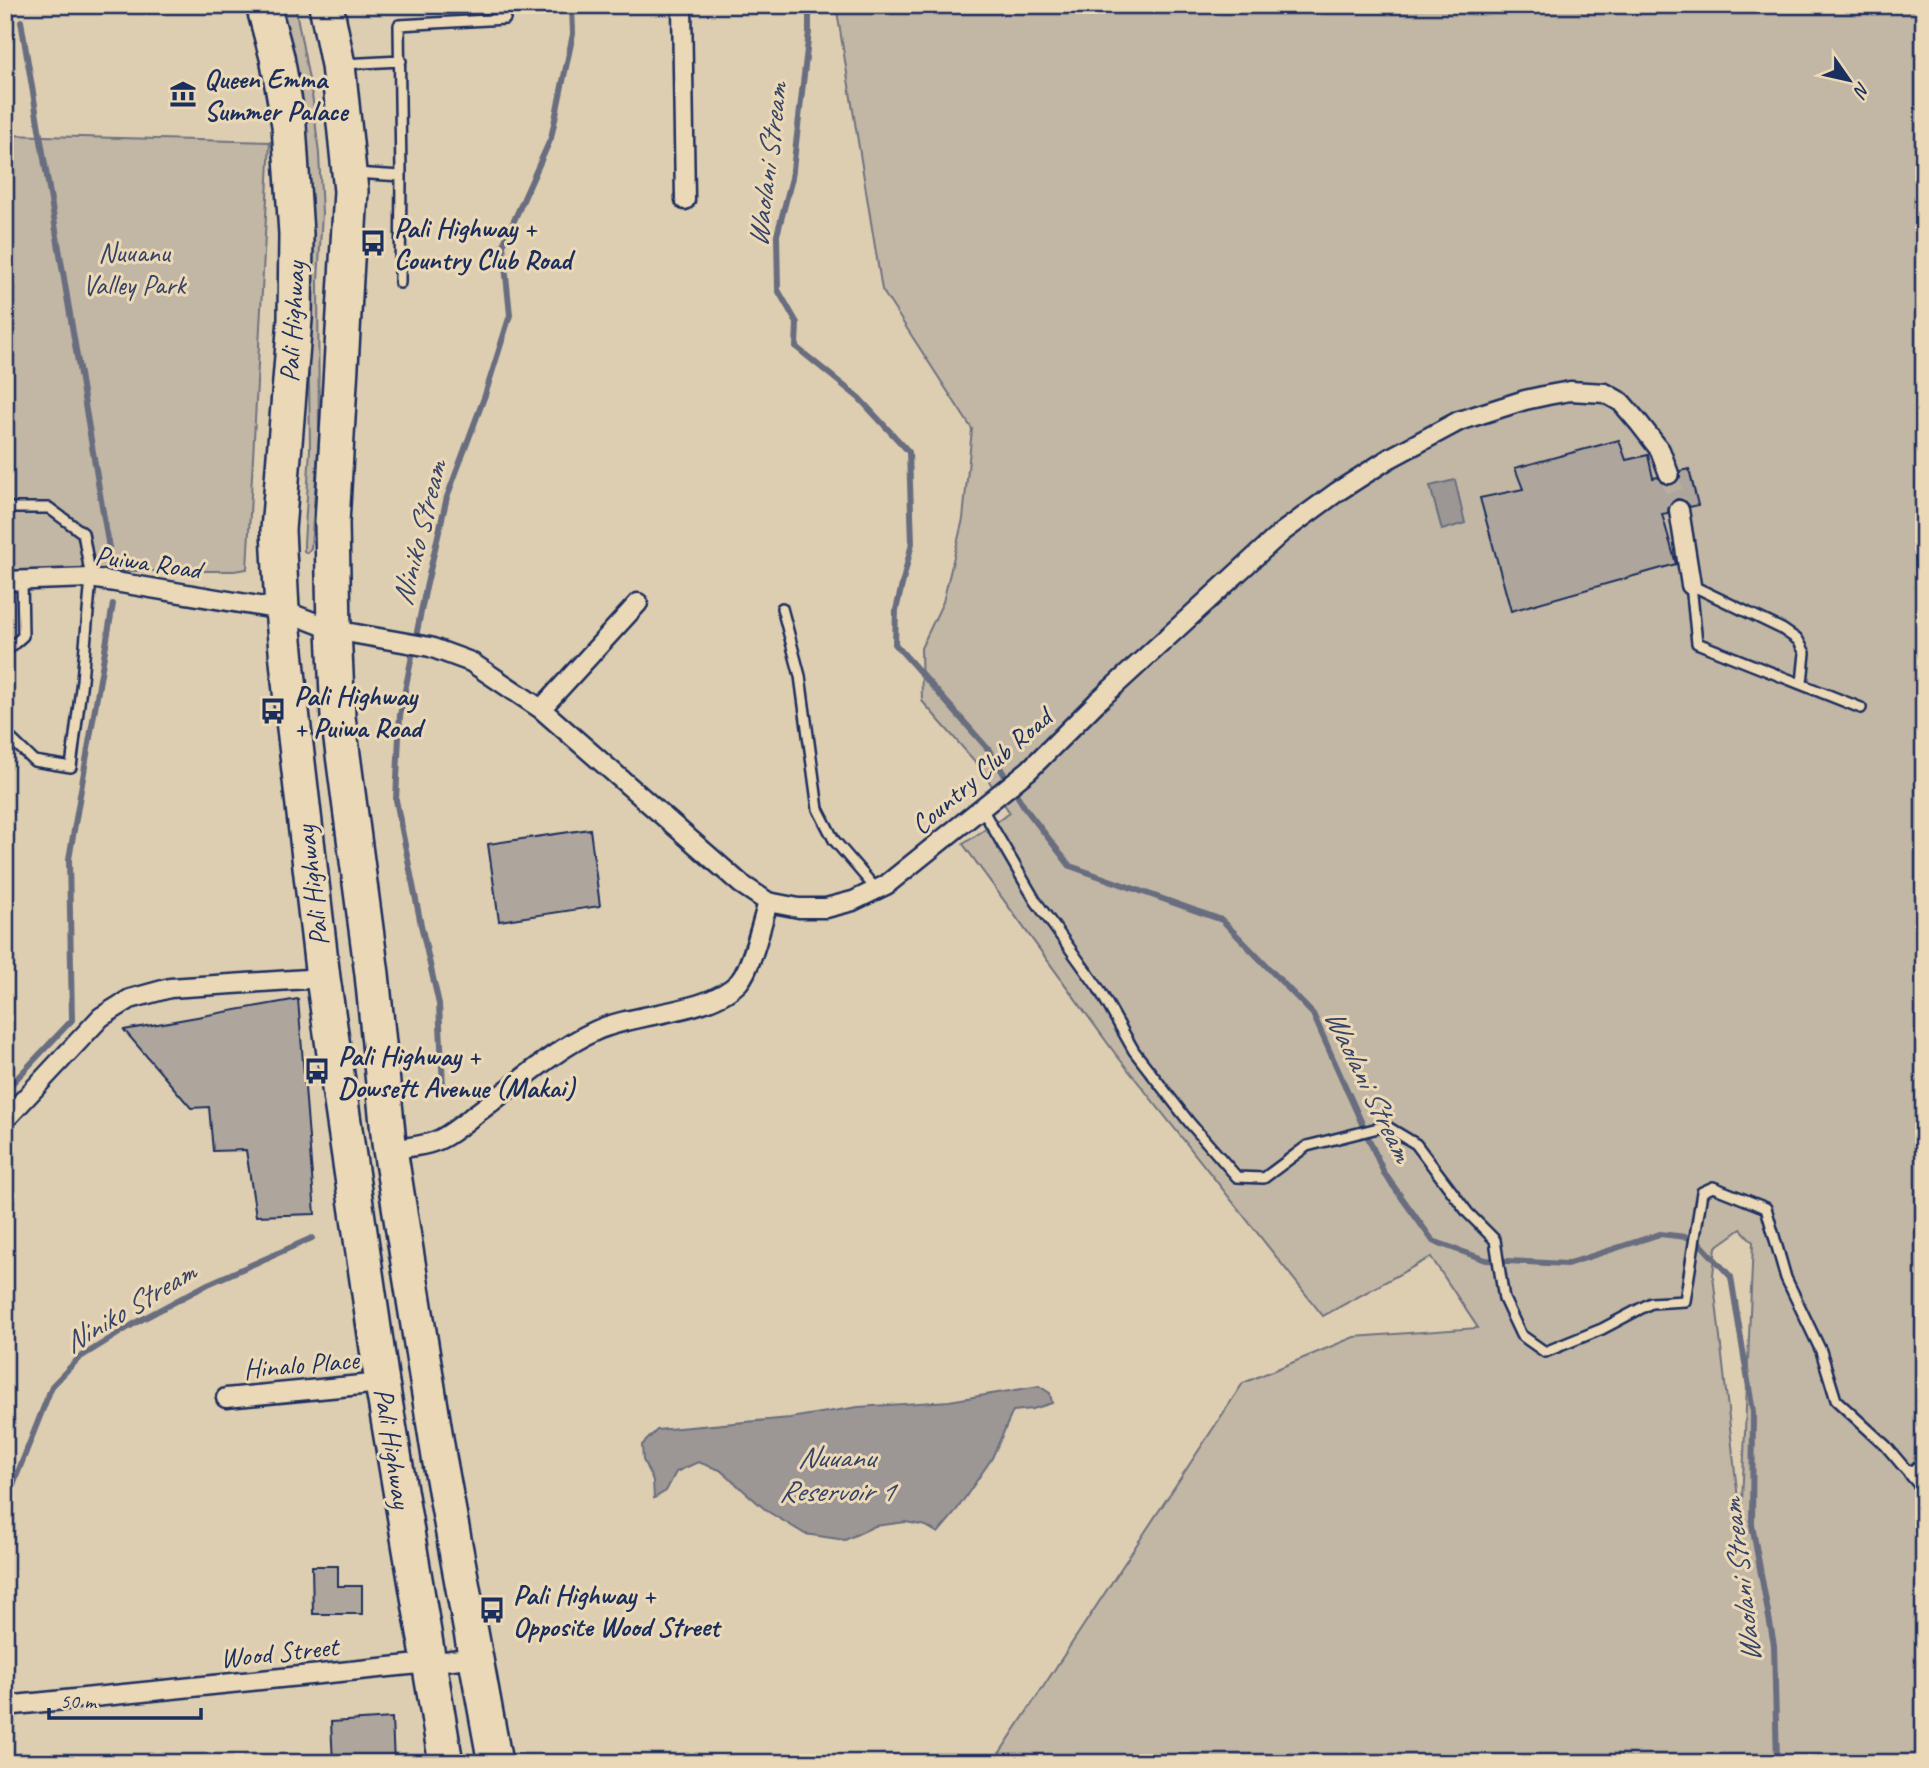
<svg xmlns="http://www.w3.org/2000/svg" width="1929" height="1768" viewBox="0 0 1929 1768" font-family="Caveat,sans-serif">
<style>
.green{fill:#c2b6a4;stroke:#6e7281;stroke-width:2;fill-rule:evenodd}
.water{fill:#9c9795;stroke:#686d7f;stroke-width:2}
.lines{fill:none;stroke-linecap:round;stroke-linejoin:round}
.stream{stroke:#686d7f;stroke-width:6}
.building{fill:#aea69c;stroke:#1b2f5e;stroke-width:2}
.street-tunnel{stroke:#b7aea0;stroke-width:18;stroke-dasharray:18 9;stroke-linecap:butt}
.lane-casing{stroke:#1b2f5e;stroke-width:14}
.street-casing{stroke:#1b2f5e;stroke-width:23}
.highway-casing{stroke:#1b2f5e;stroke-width:38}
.lane{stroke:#ebd8b6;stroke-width:9}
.street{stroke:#ebd8b6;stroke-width:18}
.highway{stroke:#ebd8b6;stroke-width:33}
.labels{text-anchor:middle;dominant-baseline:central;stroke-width:6;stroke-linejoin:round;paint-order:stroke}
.poi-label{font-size:28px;font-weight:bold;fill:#1b2f5e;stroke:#ebd8b6;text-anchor:start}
.park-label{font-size:28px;fill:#344368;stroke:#ebd8b6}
.street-label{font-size:28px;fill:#1b2f5e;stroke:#ebd8b6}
.water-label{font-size:30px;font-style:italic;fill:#354469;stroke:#ebd8b6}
</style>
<rect width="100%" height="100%" fill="#deceb1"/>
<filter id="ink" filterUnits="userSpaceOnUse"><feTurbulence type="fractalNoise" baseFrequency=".0143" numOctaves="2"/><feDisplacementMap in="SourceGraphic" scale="14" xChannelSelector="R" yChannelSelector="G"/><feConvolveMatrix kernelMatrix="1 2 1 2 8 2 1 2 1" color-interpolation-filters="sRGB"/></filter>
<g filter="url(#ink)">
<!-- green -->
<path class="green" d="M279,5H295L313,101L319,154L322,213L318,281L319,435L311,548L307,553L304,551V543L310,450L308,307Z
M836,5H1924V1763H993L1243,1383L1354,1337L1478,1328L1431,1257L1323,1316L1114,1052L963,844L1010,813L979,766L922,701L921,648L943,602L963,519L972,429L882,290ZM1741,1229L1753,1242L1741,1526L1713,1275L1716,1247Z
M5,135L270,142L247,569L234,571H5Z"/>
<!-- water -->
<path class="water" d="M1455,480L1465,523L1442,530L1430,486Z
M1039,1386L1050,1393L1052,1403L1033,1409L1013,1411L992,1458L954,1514L938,1533L926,1526L906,1522L875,1526L845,1540L805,1534L767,1511L720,1470L698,1462L676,1472L666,1491L654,1498L653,1481L643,1460L642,1445L657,1430L790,1418L858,1407L949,1401Z"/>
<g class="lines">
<!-- stream -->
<path class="stream" d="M809,5V32L792,178L777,235L778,290L797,323L796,347L859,398L909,452L912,543L896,610L895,644L989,750L1025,808L1070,866L1222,920L1313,1014L1384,1173L1433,1241L1486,1260L1567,1264L1660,1234L1695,1238L1731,1277L1753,1412L1752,1525L1774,1645L1777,1763
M21,21L109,548
M443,1087L439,1004L421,925L396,800L400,715L425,592L447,497L485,395L510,315L503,245L551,138L573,34L572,5
M5,1091L72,1020L69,859L113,604
M5,1505L52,1386L79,1358L137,1322L208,1284L312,1238"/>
</g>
<!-- building -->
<path class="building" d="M1619,440L1626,460L1648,455L1653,478L1658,477L1661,482L1666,485H1672L1677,482L1680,477V471L1689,469L1698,505L1690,507L1684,500L1677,499L1669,505L1668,513L1662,514L1676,564L1511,611L1480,498L1523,489L1515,468Z
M590,829L600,906L499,921L488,844Z
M298,999L315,1214L256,1216L246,1150L213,1151L209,1107L191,1108L124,1030Z
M312,1566H338V1586H362V1614H313Z
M392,1718L394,1763H333L331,1722Z"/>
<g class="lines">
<!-- street-tunnel -->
<path class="street-tunnel" d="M1669,474L1679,510"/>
<!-- lane casing -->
<g class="lane-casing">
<path id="lane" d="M343,64L401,61
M355,173L401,176
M400,283L401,176L399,25L505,19
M5,508H49L83,533L91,578L82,680L71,767L34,761L5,733
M1691,585L1697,643L1861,708
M1691,585L1782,629L1798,640L1805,653L1802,683
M782,608L800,676L818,809L834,840L876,889
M5,652L23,636L22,580
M1923,770H1924
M982,809L1035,900L1099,989L1134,1051L1189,1122L1237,1177L1264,1178L1307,1146L1386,1126L1416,1144L1468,1213L1495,1240L1504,1299L1521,1335L1545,1352L1602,1329L1651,1303L1685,1301L1702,1192L1713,1187L1766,1208L1786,1278L1821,1351L1836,1400L1886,1446L1924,1491
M1909,1474L1924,1461"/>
</g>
<!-- street casing -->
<g class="street-casing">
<path id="street" d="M682,5L685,200
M1679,510L1691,585
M5,581L91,578L282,610L334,630L430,647L471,662L541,709L741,884L768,902L799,908H826L853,901L886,885L1029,770L1097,702L1281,533L1337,492L1390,458L1459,421L1525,400L1548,395L1570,391L1605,393L1621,402L1639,423L1660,450L1669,474
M541,709L638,603
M5,1120L101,1017L130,999L170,988L323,978
M391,1150C404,1147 419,1147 433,1142C447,1138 465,1122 477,1113C513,1087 555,1049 595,1031C636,1012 709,1014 739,982C752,967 762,922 768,902
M226,1398L382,1383
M5,1706L429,1663L475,1657"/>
</g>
<!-- highway casing -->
<g class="highway-casing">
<path id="highway" d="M263,5L277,57L289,125L296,234L295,319L278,530L282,610L292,711L323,978L382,1383L446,1763
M326,5L338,65L351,191L332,523L334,630L338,717L372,974L389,1143L439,1457L495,1763"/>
</g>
<!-- lane -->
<use href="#lane" class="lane"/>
<!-- street -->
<use href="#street" class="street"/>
<!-- highway -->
<use href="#highway" class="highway"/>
</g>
</g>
<!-- icons -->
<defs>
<g id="museum-bare" transform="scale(2.1)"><path d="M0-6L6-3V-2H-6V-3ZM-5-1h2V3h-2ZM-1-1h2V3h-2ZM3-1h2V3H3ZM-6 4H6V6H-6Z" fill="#1b2f5e" stroke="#ebd8b6" stroke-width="2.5" paint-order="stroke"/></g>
<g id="bus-bare" transform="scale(2.1)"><path d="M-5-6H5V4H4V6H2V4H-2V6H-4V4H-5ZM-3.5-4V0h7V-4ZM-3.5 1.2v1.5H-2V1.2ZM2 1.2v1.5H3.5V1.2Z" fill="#1b2f5e" stroke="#ebd8b6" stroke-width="2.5" paint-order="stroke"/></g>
</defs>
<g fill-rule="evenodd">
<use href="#museum-bare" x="183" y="94"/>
<use href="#bus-bare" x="373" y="243"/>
<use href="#bus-bare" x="273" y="711"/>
<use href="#bus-bare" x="317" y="1071"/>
<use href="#bus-bare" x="492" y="1610"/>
</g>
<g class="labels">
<!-- poi labels -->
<g class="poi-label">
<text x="204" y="78">Queen Emma<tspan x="204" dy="32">Summer Palace</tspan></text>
<text x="394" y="227">Pali Highway +<tspan x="394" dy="32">Country Club Road</tspan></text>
<text x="294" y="695">Pali Highway<tspan x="294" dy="32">+ Puiwa Road</tspan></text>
<text x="338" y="1055">Pali Highway +<tspan x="338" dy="32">Dowsett Avenue (Makai)</tspan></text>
<text x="513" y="1594">Pali Highway +<tspan x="513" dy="32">Opposite Wood Street</tspan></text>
</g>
<!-- park labels -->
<g class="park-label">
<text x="134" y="252">Nuuanu<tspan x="134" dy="32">Valley Park</tspan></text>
</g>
<!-- street labels -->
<g class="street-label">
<text transform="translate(292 322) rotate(-87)">Pali Highway</text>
<text transform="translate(148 562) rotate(8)">Puiwa Road</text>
<text transform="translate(981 771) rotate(-41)">Country Club Road</text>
<text transform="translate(312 886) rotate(-97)">Pali Highway</text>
<text transform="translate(301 1364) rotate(-5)">Hinalo Place</text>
<text transform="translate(393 1448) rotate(81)">Pali Highway</text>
<text transform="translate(279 1652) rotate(-6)">Wood Street</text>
</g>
<!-- water labels -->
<g class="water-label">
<text transform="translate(767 165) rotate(-83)">Waolani Stream</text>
<text transform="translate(419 533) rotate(-76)">Niniko Stream</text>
<text transform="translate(1369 1085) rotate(64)">Waolani Stream</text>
<text transform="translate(129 1307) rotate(-31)">Niniko Stream</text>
<text x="836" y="1457">Nuuanu<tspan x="836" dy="34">Reservoir 1</tspan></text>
<text transform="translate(1741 1581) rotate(-97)">Waolani Stream</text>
</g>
</g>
<!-- margin -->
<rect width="1929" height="1768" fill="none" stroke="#ebd8b6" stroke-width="28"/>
<rect x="14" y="14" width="1901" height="1740" fill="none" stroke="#1b2f5e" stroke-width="2.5" filter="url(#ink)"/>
<!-- north arrow -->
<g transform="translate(1849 80) rotate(124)" stroke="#ebd8b6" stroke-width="5" paint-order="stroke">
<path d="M0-5L12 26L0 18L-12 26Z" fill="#1b2f5e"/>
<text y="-10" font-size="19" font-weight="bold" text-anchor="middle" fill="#1b2f5e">N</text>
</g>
<!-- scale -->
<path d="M49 1708v10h152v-10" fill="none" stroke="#1b2f5e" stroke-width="3.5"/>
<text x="60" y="1708" font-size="21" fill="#1b2f5e" stroke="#ebd8b6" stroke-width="5" paint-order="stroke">50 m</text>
</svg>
